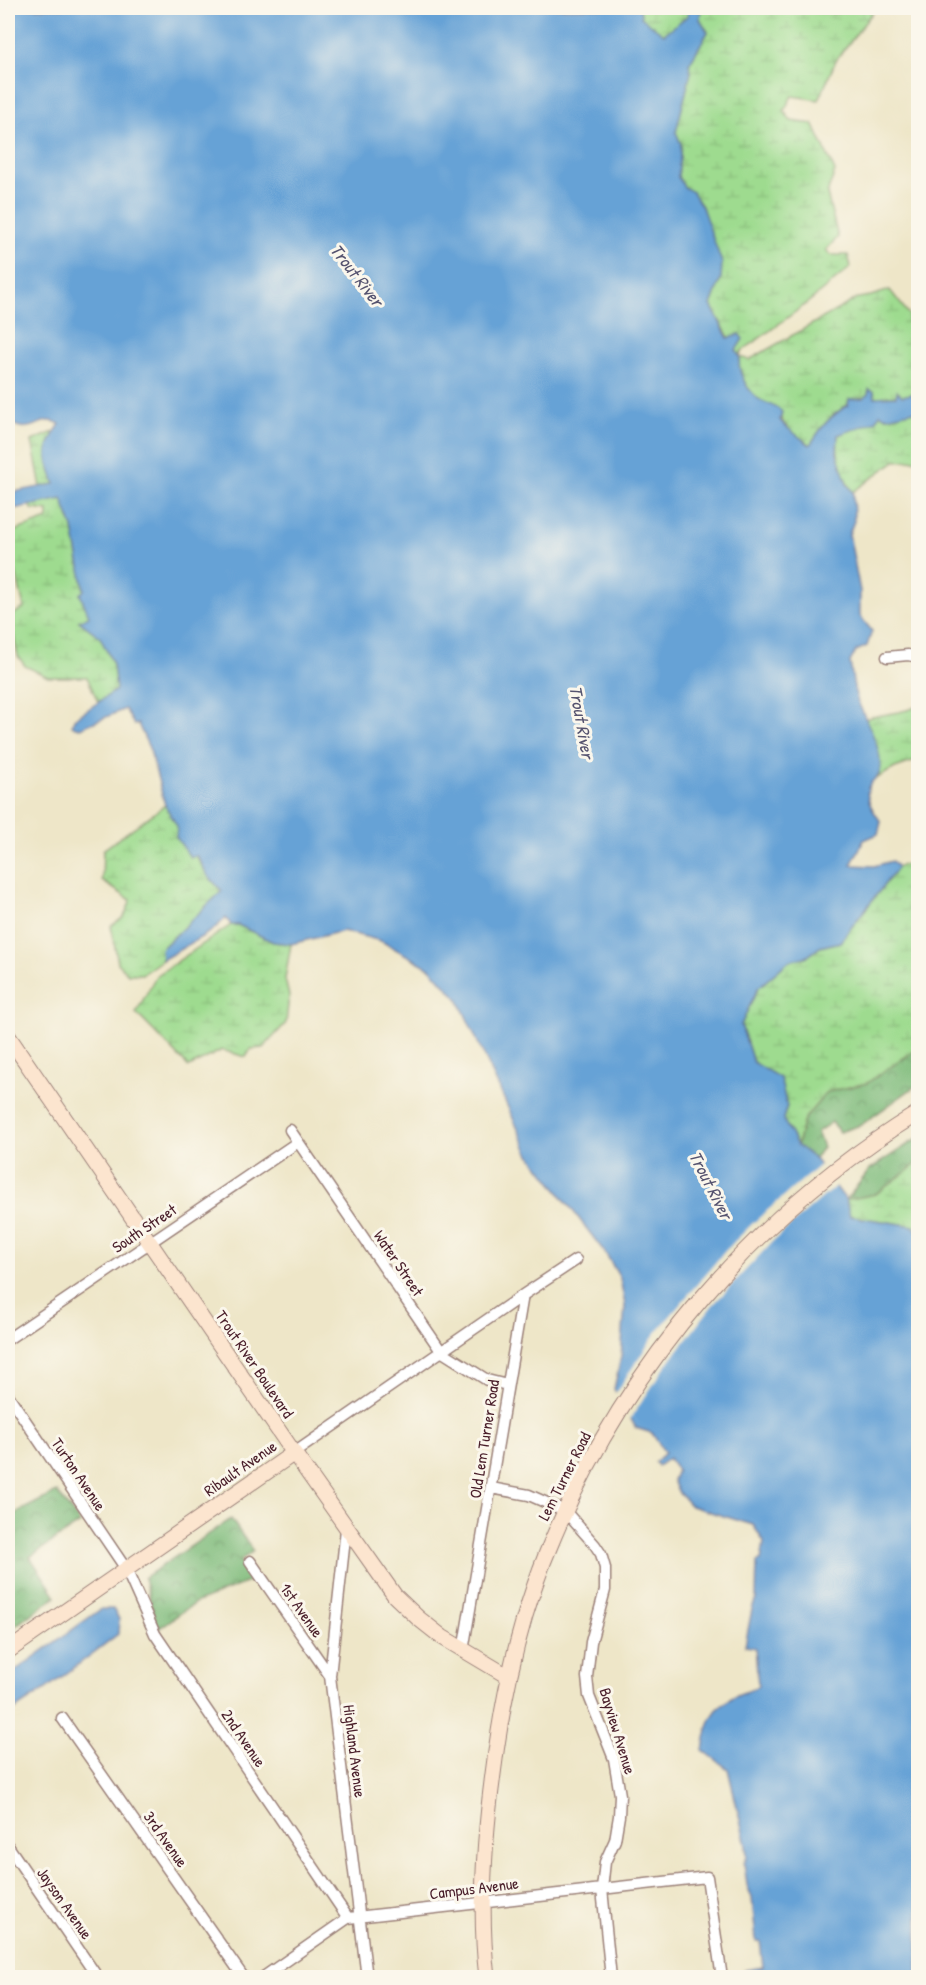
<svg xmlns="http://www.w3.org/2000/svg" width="926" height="1985" viewBox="0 0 926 1985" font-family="'Patrick Hand',sans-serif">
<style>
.forest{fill:url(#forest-crowns);stroke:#646d52;stroke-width:1.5}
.wetland{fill:url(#wetland-marsh);stroke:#747d5d;stroke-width:1.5}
.water{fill:#66a2d6;stroke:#586080;stroke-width:1.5}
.pier{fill:#eee6c8}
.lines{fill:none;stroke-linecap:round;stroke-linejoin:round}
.street-casing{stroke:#9c827a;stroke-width:13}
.secondary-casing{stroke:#9c827a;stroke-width:17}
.street{stroke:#fff;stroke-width:10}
.secondary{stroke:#fce5cf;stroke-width:15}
.labels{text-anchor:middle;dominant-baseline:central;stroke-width:6;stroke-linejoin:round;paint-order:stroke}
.street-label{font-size:16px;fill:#4a1f2b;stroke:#fbf7ec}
.water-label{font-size:18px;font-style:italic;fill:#55536f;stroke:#fbf7ec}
</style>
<defs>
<pattern id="forest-crowns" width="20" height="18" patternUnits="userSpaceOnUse" patternTransform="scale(1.5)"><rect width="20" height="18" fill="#7ebb7a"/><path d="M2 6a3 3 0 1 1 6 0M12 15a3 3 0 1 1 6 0" fill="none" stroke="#699764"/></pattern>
<pattern id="wetland-marsh" width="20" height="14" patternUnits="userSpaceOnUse" patternTransform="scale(1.5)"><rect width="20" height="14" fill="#9edb8f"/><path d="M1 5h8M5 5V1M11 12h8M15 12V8" fill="none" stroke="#8abc7c"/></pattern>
</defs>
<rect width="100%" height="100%" fill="#fbf7ec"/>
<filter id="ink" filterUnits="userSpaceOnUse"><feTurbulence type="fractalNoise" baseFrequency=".0167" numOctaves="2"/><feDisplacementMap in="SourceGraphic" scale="12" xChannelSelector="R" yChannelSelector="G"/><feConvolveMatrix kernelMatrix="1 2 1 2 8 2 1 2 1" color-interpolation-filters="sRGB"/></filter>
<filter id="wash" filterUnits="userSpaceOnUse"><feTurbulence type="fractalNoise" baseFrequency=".008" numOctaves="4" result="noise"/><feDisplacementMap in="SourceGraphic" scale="24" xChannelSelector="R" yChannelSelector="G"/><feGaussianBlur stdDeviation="1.35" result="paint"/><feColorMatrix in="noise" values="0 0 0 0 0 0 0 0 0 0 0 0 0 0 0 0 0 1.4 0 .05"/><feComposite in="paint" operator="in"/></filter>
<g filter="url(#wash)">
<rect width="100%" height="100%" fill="#eee6c8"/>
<!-- forest -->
<path class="forest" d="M918,1048V1084L861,1125L839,1132L832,1122L817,1132L823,1147L815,1159L797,1146L804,1119L827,1092L867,1083Z
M918,1138V1163L876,1194L846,1200L870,1169Z
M57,1492L80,1523L30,1557L56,1596L8,1631V1508L12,1515Z
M231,1519L253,1551L240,1561L253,1580L195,1603L158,1629L144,1578Z"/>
<!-- wetland -->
<path class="wetland" d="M640,8H689L687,16L664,35L641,17Z
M701,8H799L809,11L837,13L849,8H876L836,60L819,100L792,96L784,111L791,121L813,124L835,171L827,194L838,237L826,250L831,255H848L851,267L806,304L741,352L740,357L749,360L858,298L871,296L890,290L918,326V393L902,396L897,392L896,396L875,397L869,390L868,394L864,398L849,399L848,405C828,417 822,426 811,445C794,433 782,429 778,408C773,405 765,403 760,400C748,392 736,371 740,357L711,305L721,278L702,206L684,187L678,177L681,144L676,132L691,72L689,64L708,32L700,19Z
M914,411L918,415V460L895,461L853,492C841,475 836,455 838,435L876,421L880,414L887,417Z
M56,431C41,453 47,460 55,484L41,487L32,441Z
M62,499L73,528L84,591L80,594L90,616L79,621L100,637L113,664L116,690L98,702L87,677H48L25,666L18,656L13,633L12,615L24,608L17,577L11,562L9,545L14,531L48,519V511L32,509L29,505Z
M918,706V760L895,768L877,778L881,768L865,719C886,712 899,715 918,706Z
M165,805L208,876L222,891L161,949L162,960L142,974H128L118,963L111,926L124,917L131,900L102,881L103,850Z
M918,859V1048L867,1083L827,1092L804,1119L797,1145L783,1119L787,1106L780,1079L753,1062L741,1025L758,988L789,961L808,956L820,947L840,942L898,867Z
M231,925H238L273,942L291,944L285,979L289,996L286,1023L263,1048L251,1049L246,1057L222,1050L189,1067L136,1013L156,976Z
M918,1163V1232L914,1226L850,1216L846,1200L876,1194Z"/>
<!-- water -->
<path class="water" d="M8,8H640L641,17L664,34L687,16L689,8H701L700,19L708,32L689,64L691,72L676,132L681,144L678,177L684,187L693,192L702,207L722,263L721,278L711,305L728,338L739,334L743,339L736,350L740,357C736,371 748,392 760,400C768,405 776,405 782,412L780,420L785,426L810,445C822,426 829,417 848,405L849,399L864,398L868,394L869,389L874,391L875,397L896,396L897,391L902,396L918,393V415L914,411L887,417L880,414L876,421L838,435L837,453L847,484L853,492L854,521L849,534L860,591V616L872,631L867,646L856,651L850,662C852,674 853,687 857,699C864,718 883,748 880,769C880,777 874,778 870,784C862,796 874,812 881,822L878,834L864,840L851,865L874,866L892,861L898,867L840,942L820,947L808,956L789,961L758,988L741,1025L753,1062L780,1078L787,1106L783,1119L797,1145L815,1159L846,1200L850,1216L914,1226L918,1233V1977H747L745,1970L763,1967L760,1941H756L752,1898L747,1885L744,1863L747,1856L746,1845L728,1769L703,1750C707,1723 711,1708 737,1695C745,1691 751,1692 758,1685L755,1648L745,1646L752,1609L756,1599L757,1562L761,1561L764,1542L753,1525L691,1506L678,1492L673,1480L677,1470L669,1458L658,1466L655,1462L665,1453L652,1433L636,1428L614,1389L621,1357L625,1305L620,1278L606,1254L529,1153L458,999L430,968L381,941L343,931L291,944L273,942L238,925H231L226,918L212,931L162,960L161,949L222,891L208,876L197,856L190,857L176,837L177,826L165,805L150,750L138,724L134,725L125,709L80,728L72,726L74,719L116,690L113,664L100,637L79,621L89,616L80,594L84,590L73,528L62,499L8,510V493L55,484C45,453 42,452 60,424C41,412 28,441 8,419Z
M101,1609H113L119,1619L118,1634L46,1689L8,1714V1676Z"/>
<!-- pier -->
<path class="pier" d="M822,1163L838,1184L773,1241L712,1306L663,1370L629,1421L614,1395L655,1334L725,1251L754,1222Z"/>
</g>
<g filter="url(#ink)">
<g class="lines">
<!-- street casing -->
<g class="street-casing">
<path id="street" d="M887,657L908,655L918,657
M290,1130L441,1351L487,1380L507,1385
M8,1339L298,1142
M8,1395L126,1569L155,1634L348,1918
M294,1453L523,1295
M491,1488L529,1495L565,1511L595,1545L601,1554L605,1568V1590L591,1642L587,1677L589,1696L614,1759L620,1795L619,1816L615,1840L605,1862L602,1889L611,1978
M346,1529L330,1676L367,1978
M250,1561L330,1676
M463,1651L523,1295L576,1260
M62,1718L244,1978
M8,1846L98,1978
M262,1978L348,1918L707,1877L722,1978"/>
</g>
<!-- secondary casing -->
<g class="secondary-casing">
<path id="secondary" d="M8,1036L294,1453L395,1596L418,1618L442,1637L509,1677
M8,1651L294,1453
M487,1978C479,1910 484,1841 493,1774C503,1693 521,1611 554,1536C628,1363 757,1211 918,1113"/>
</g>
<!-- street -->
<use href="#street" class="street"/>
<!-- secondary -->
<use href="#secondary" class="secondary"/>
</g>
</g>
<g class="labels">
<!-- street labels -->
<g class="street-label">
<text transform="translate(144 1228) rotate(-34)">South Street</text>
<text transform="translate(399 1263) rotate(56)">Water Street</text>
<text transform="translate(255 1364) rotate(56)">Trout River Boulevard</text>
<text transform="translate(484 1439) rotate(-81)">Old Lem Turner Road</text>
<text transform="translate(240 1468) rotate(-35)">Ribault Avenue</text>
<text transform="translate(79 1474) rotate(56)">Turton Avenue</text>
<text transform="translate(564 1476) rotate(-63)">Lem Turner Road</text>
<text transform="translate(302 1610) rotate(55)">1st Avenue</text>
<text transform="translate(618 1731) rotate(73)">Bayview Avenue</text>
<text transform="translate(244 1738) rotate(56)">2nd Avenue</text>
<text transform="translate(355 1751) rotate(83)">Highland Avenue</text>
<text transform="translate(166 1839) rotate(55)">3rd Avenue</text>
<text transform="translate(474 1888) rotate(-7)">Campus Avenue</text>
<text transform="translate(65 1903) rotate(55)">Jayson Avenue</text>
</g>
<!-- water labels -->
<g class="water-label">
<text transform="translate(357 275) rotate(52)">Trout River</text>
<text transform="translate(582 722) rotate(80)">Trout River</text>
<text transform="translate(711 1185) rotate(63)">Trout River</text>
</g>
</g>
<!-- margin -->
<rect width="926" height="1985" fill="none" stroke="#fbf7ec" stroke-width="30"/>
</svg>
